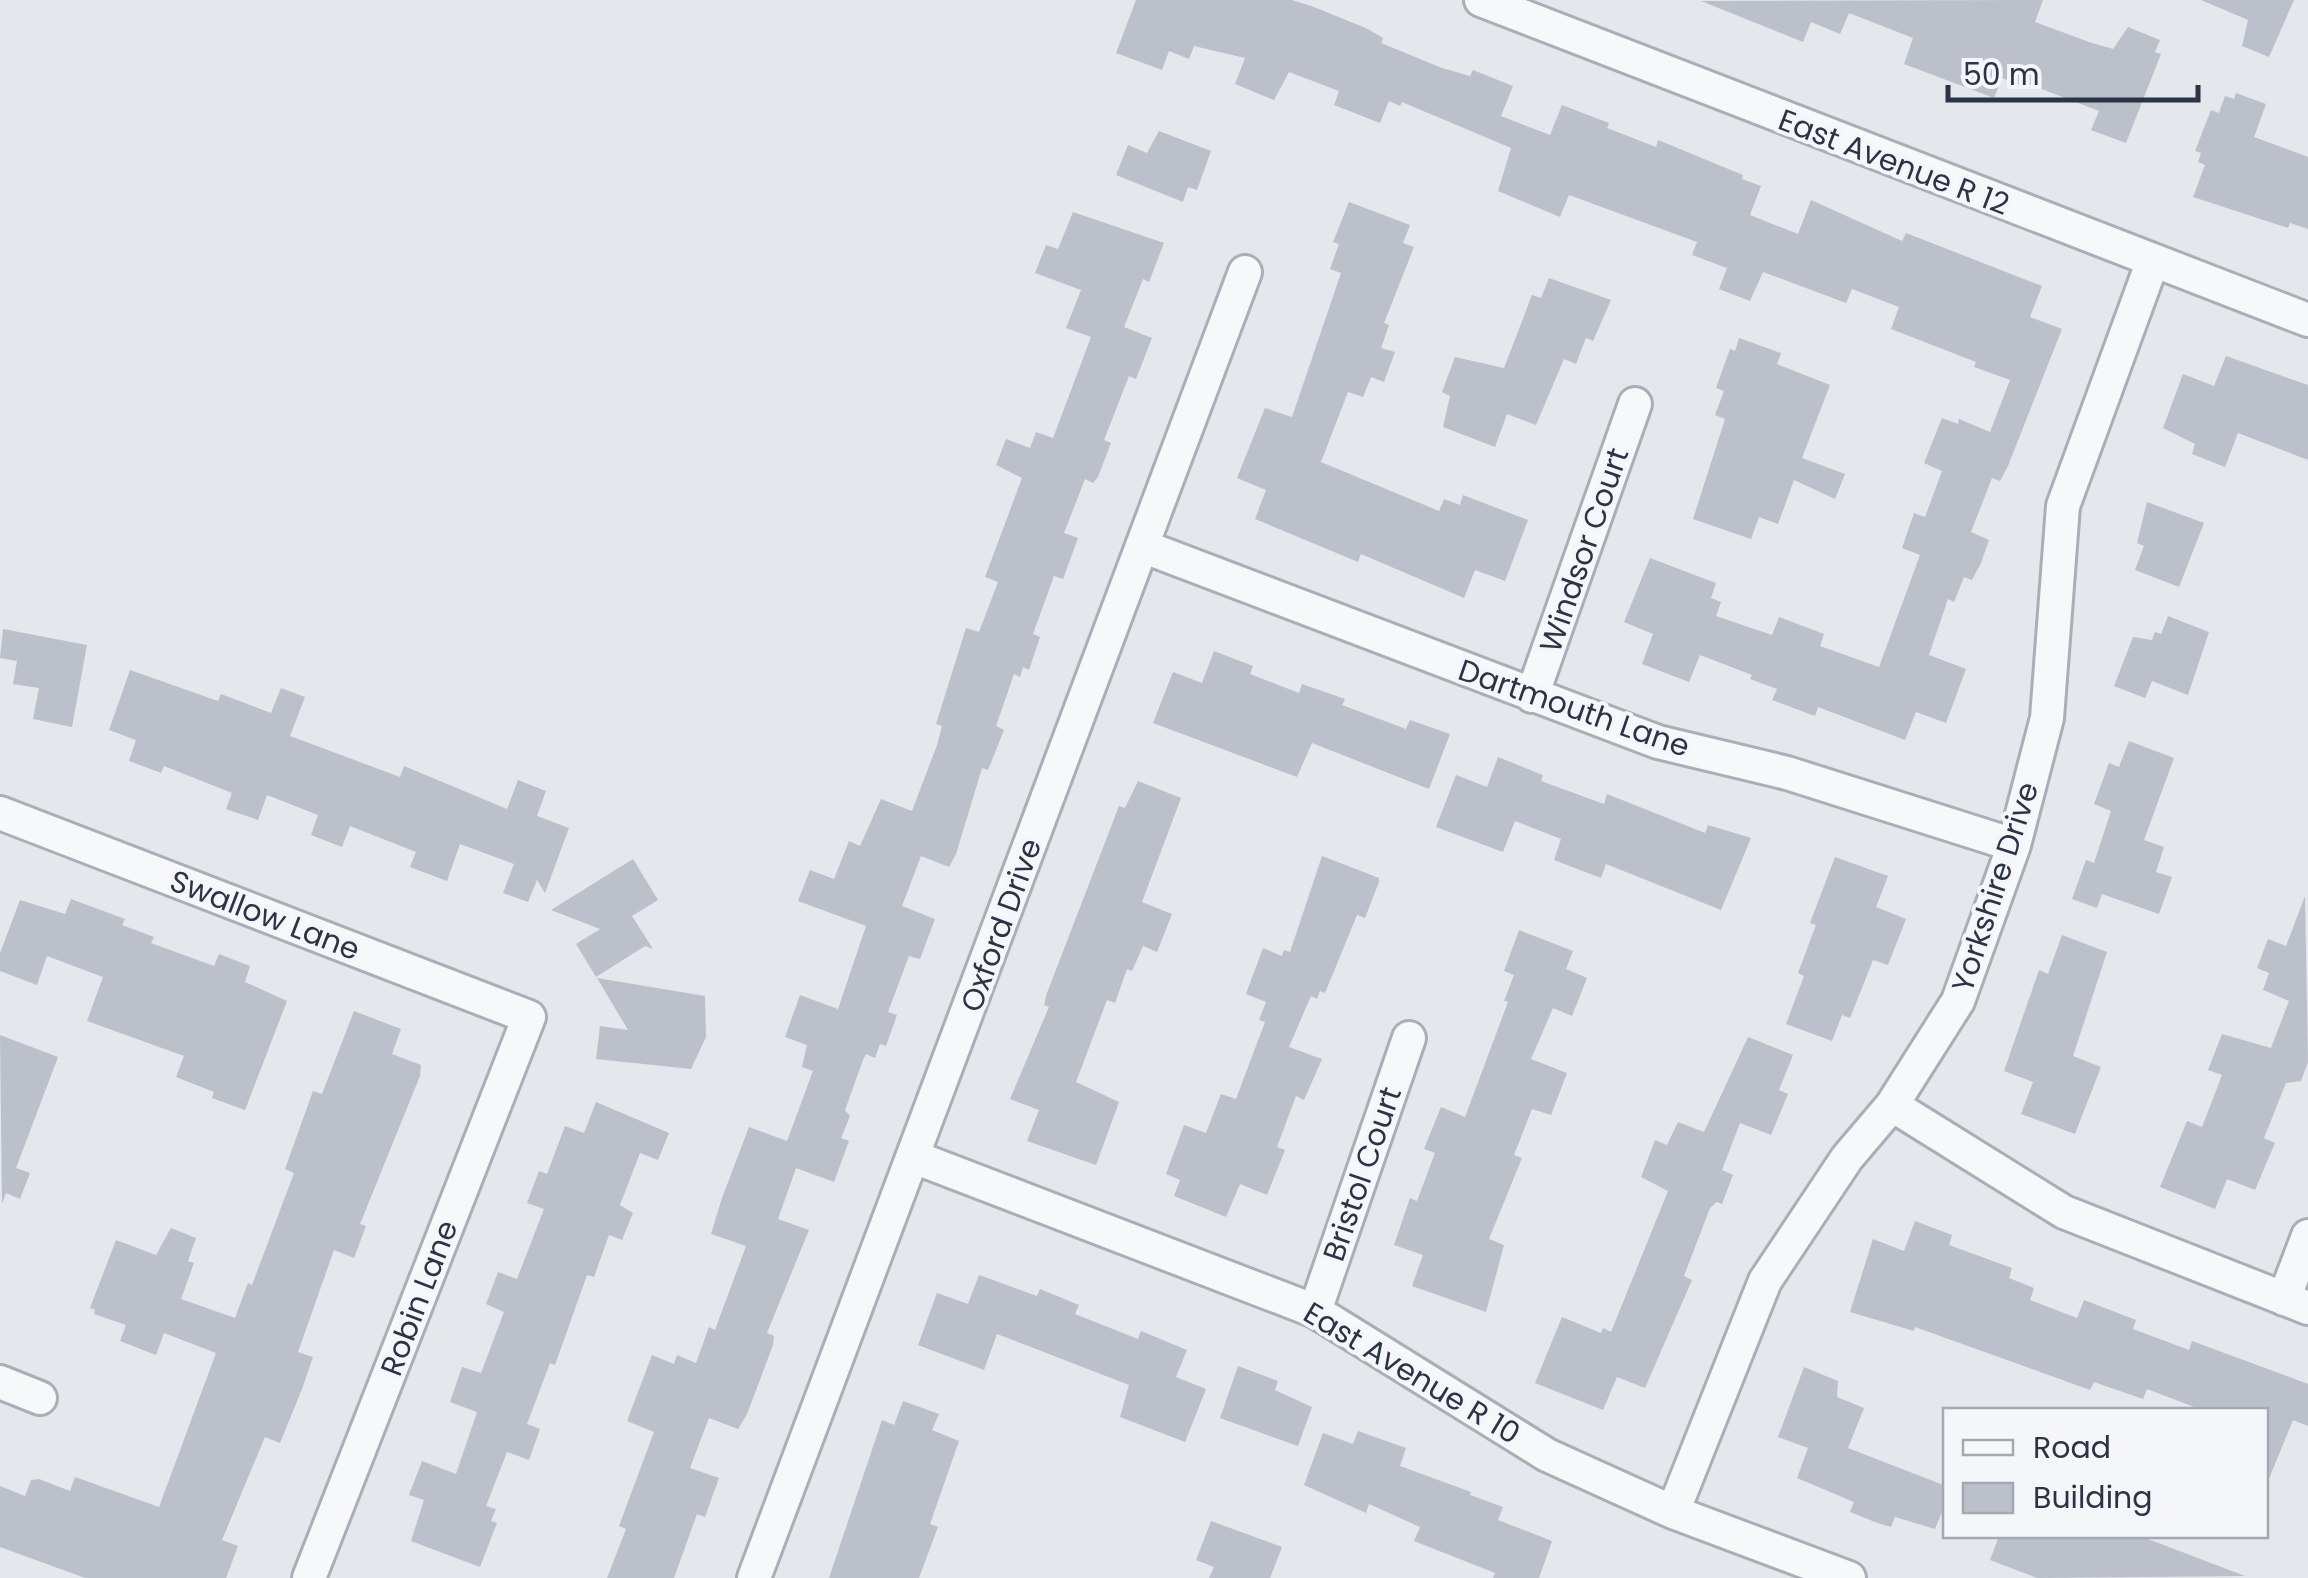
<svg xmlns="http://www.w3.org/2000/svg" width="2308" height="1578" viewBox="0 0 2308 1578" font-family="Poppins,sans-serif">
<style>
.building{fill:#bbc0ca}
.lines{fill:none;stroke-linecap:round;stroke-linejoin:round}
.minor-casing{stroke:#a9aeb7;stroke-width:38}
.minor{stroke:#f7f8fa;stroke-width:32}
.labels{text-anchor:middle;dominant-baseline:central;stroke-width:8;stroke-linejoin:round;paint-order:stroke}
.street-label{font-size:30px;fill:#2b3445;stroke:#f4f6f9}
</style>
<rect width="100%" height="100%" fill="#e4e7ec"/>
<!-- building -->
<path class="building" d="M1136,0H1292L1314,7L1368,29L1383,38L1381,43L1442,68L1470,76L1473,70L1513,86L1501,116L1550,135L1562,105L1609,123L1607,128L1656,147L1658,140L1743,175L1742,179L1761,186L1750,215L1798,234L1811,200L1902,241L1906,233L2042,286L2030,317L2062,329L2008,466L2000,481L1992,478L1971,532L1989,540L1981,563L1972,580L1964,577L1954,602L1948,599L1929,655L1966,669L1946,723L1916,712L1905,740L1818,707L1815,716L1772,700L1777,689L1750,679L1752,675L1700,655L1689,682L1642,664L1653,634L1624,622L1650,558L1716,583L1711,598L1721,602L1716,616L1772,635L1779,617L1824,634L1820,646L1879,667L1920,555L1902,548L1914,513L1925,517L1942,471L1924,463L1942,418L1958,424L1959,419L1990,432L2010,380L1974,367L1976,362L1891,329L1899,307L1852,289L1846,303L1763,272L1750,301L1719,289L1727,268L1692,255L1697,242L1569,195L1560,217L1498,191L1511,148L1402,102L1400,106L1389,101L1380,123L1334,105L1339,91L1289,72L1274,100L1235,84L1245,58L1194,46L1189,59L1169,51L1162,70L1116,53Z
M2043,0L2035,22L2089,42L2113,49L2128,27L2160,40L2155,52L2161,54L2126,143L2091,130L2099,111L2026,83L2025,87L2002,78L1994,98L1904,64L1913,38L1849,13L1840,34L1811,22L1803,42L1701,1Z
M2201,0H2294L2269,57L2242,46L2248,20Z
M2236,93L2266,104L2254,137L2308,157V229L2290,223L2288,228L2193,197L2205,165L2198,162L2201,153L2195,151L2211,110L2219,113L2225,96L2234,99Z
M1159,131L1211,151L1197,190L1188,187L1183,202L1116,175L1128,145L1147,153Z
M1349,202L1410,225L1403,243L1414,247L1384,323L1389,325L1381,348L1395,352L1384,382L1371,377L1363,397L1348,392L1321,462L1439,511L1444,499L1460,505L1463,495L1528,520L1505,581L1475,570L1464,598L1361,554L1358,562L1255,519L1266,490L1237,478L1265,408L1292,417L1341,273L1330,269L1339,244L1333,242Z
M1073,212L1164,243L1149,282L1143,279L1124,327L1152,338L1136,379L1129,376L1104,440L1111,443L1098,477L1093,483L1085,479L1064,533L1078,538L1063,579L1054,576L1033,634L1040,637L1029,670L1023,667L1020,677L1014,674L996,726L1004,730L988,770L982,768L956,854L949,867L921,856L902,906L935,919L920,959L909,956L888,1012L897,1015L886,1046L880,1044L875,1058L866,1054L863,1060L845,1110L850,1116L841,1138L849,1141L834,1182L796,1168L778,1219L809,1230L767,1333L774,1336L773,1345L747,1414L738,1429L709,1418L690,1468L719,1478L705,1517L697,1514L674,1578H607L626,1529L619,1526L654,1432L627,1421L652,1355L674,1364L677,1355L696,1363L709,1327L715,1330L746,1246L711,1234L722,1198L749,1127L787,1141L813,1071L802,1067L807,1045L785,1037L800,995L838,1009L866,926L798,901L810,870L834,879L849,841L860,846L881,799L912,811L937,745L942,726L936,724L966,628L979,632L998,582L985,577L1022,478L996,465L1006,439L1030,448L1036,432L1053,438L1085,353L1091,337L1066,328L1081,290L1035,273L1046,245L1058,249Z
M1549,278L1611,300L1593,341L1586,338L1576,364L1564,359L1536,425L1507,414L1495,447L1443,427L1450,396L1442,392L1455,357L1504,368L1532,295L1541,298Z
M1739,338L1781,353L1777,364L1830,385L1802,458L1845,474L1835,499L1794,480L1778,524L1759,517L1751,539L1693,519L1725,419L1715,415L1724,391L1716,388L1730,349L1735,351Z
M2226,356L2308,385V460L2238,433L2225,467L2192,454L2195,444L2163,428L2183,374L2214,386Z
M2147,502L2204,523L2179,587L2135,570L2144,546L2137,543Z
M2168,616L2209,632L2188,695L2152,681L2145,698L2114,686L2133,637L2152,640L2155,632L2161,634Z
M3,629L87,645L72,727L33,719L39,688L13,684L17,661L0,658Z
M1214,651L1253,666L1250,674L1299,693L1302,684L1345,699L1342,705L1406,729L1410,720L1450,734L1429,789L1312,743L1297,777L1153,723L1173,672L1202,683Z
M130,670L218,701L221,694L271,713L281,688L305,697L290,736L400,777L404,766L507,809L518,780L546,791L537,816L569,828L545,893L537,880L528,902L503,893L514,864L460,844L447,881L410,867L416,852L350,826L342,847L311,835L318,815L267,795L258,820L226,809L232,793L164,766L161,773L129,761L136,740L109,730Z
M2129,741L2174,758L2144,840L2164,847L2156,872L2172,877L2159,914L2102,894L2097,908L2072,899L2086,860L2094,863L2111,811L2094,804L2109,763L2119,767Z
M1498,757L1543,775L1541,781L1604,804L1607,794L1705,833L1708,825L1751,838L1721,910L1606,864L1601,878L1554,860L1561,839L1515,821L1503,852L1436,827L1456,775L1487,787Z
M1138,781L1181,798L1142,902L1172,914L1157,952L1143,946L1132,971L1127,969L1115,1003L1107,1000L1076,1082L1119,1102L1096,1165L1027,1141L1039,1110L1010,1099L1049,1007L1044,1005L1047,993L1119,806L1125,808Z
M1322,856L1379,878V882L1365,918L1357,915L1325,993L1320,991L1317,999L1311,996L1289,1047L1322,1059L1304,1100L1296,1096L1277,1147L1285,1150L1267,1195L1240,1184L1226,1217L1174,1196L1180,1180L1166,1174L1184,1125L1206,1133L1221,1094L1236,1099L1265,1022L1259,1020L1266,1002L1246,994L1263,948L1282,956L1284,950L1290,952Z
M1835,857L1888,876L1876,907L1906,919L1888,965L1873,960L1850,1018L1842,1015L1832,1041L1786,1024L1804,976L1798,973L1816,925L1810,923Z
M633,859L658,900L632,916L653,949L645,946L596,977L576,944L600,929L551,910Z
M2305,896L2308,1062L2301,1081L2286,1083L2264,1138L2275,1143L2255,1190L2227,1179L2215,1209L2160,1187L2187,1121L2202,1127L2222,1075L2208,1070L2222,1034L2271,1048L2289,1001L2263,990L2269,973L2257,968L2268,939L2286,946Z
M71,899L125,919L122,925L154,937L151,943L214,966L219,954L250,966L245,982L287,1001L245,1110L212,1098L214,1092L176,1077L184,1056L87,1021L103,977L47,956L37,985L0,971V953L20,900L65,914Z
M1519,930L1573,951L1566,969L1587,978L1572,1016L1553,1008L1531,1059L1567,1073L1551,1115L1532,1109L1514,1155L1522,1158L1489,1239L1504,1245L1486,1312L1412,1286L1423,1255L1394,1245L1410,1198L1417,1201L1435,1153L1424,1149L1441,1107L1465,1117L1508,1002L1504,1001L1514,975L1504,971Z
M2062,935L2107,952L2073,1056L2101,1067L2075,1134L2021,1114L2033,1082L2004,1071L2039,970L2048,974Z
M597,978L705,996L706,1037L691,1069L596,1059L600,1026L628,1030Z
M354,1011L401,1029L392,1054L421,1065L420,1076L360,1224L366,1226L354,1258L334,1250L298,1352L313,1357L302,1389L280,1443L265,1437L222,1540L238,1546L226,1578H85L0,1547V1486L25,1496L31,1480L39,1479L70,1491L75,1477L159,1507L216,1353L164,1333L156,1355L120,1341L126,1325L94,1314L95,1310L90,1308L116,1240L156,1255L171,1228L196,1238L188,1261L194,1263L181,1299L235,1318L248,1283L252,1285L294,1173L285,1169L313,1091L322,1094Z
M0,1035L58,1057L16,1168L30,1173L20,1199L6,1193L2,1204Z
M1748,1037L1793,1055L1779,1090L1788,1094L1771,1135L1740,1123L1722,1170L1733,1175L1722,1204L1717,1202L1710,1208L1684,1276L1692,1280L1645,1388L1617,1377L1603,1410L1535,1383L1562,1317L1601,1333L1603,1328L1611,1332L1668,1191L1641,1177L1655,1140L1667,1145L1678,1122L1704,1132Z
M596,1102L669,1133L658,1160L640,1153L620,1205L633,1213L622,1240L609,1235L594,1277L587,1275L555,1365L550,1363L527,1424L540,1429L529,1460L507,1452L486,1506L496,1509L491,1521L497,1523L480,1567L411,1541L424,1500L409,1495L422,1461L456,1474L477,1412L450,1402L462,1367L481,1373L504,1312L486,1304L498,1272L517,1279L544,1209L527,1203L539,1171L547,1174L565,1126L584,1133Z
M1915,1221L1952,1235L1949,1245L2012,1268L2009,1278L2034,1288L2030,1300L2077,1318L2084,1300L2136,1320L2133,1329L2189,1350L2192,1341L2308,1384V1426L2293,1420L2266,1486V1410H2202L2147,1389L2143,1399L2094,1382L2090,1390L1915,1327L1914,1331L1850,1312L1873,1239L1904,1251Z
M979,1275L1037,1296L1040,1289L1079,1305L1075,1314L1138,1339L1141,1331L1187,1350L1176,1377L1206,1389L1185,1442L1120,1417L1129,1385L997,1334L984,1370L918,1345L937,1293L968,1304Z
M1238,1366L1278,1381L1275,1390L1312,1407L1298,1446L1220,1418Z
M1804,1367L1838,1381L1837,1397L1864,1408L1848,1448L1946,1486V1502L1935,1529L1895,1517L1891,1527L1875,1522L1850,1512L1854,1502L1797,1478L1808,1448L1778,1437Z
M903,1401L939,1414L932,1430L959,1441L930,1524L938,1527L919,1578H829L882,1420L894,1425Z
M1358,1431L1406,1448L1400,1466L1471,1492L1470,1495L1503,1507L1498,1520L1552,1541L1539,1578H1493L1495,1573L1414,1541L1420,1527L1369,1504L1366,1513L1304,1485L1323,1433L1353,1444Z
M1211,1521L1282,1547L1270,1578H1209L1214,1567L1196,1560Z
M1999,1536H2140L2245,1576L2037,1578L1990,1560Z"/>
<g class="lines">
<!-- minor casing -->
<g class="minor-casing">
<path id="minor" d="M1481,0L2308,320
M1142,546L1658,742L1787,773L2014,845
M1532,696L1635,404
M0,813L529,1017L309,1578
M1892,1105L2064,1212L2308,1308
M914,1157L1315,1311L1547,1455L1673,1512L1849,1578
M2284,1299L2308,1236
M1315,1311L1409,1038
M0,1382L40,1398
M1673,1512L1765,1281L1847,1158L1892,1105L1958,1001L2014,845L2047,718L2063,506L2152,263
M754,1578L1245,272"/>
</g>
<!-- minor -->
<use href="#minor" class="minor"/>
</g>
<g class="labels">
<!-- street labels -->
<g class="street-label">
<text transform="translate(1894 162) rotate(21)">East Avenue R 12</text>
<text transform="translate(1584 550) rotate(-71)">Windsor Court</text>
<text transform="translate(1574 708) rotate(19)">Dartmouth Lane</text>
<text transform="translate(1995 887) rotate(-72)">Yorkshire Drive</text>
<text transform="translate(265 915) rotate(21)">Swallow Lane</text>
<text transform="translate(1001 925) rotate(-70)">Oxford Drive</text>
<text transform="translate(1362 1174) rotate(-71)">Bristol Court</text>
<text transform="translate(419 1298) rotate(-69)">Robin Lane</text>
<text transform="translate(1412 1373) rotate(31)">East Avenue R 10</text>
</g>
</g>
<!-- legend -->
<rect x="1943" y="1408" width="325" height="130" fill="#f4f6f9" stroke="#a4a8b1" stroke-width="2.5"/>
<rect x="1963" y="1440" width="50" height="15" fill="#f7f8fa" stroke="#a4a8b1" stroke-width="2.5"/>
<text x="2033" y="1458" font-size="30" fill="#2b3445">Road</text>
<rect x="1963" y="1483" width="50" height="30" fill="#bbc0ca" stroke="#a4a8b1" stroke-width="2.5"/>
<text x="2033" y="1508" font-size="30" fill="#2b3445">Building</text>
<!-- scale -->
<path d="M1948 85v15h250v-15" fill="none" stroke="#2b3445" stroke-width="5"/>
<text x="1963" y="85" font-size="30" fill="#2b3445" stroke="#f4f6f9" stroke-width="8" paint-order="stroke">50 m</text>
</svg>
